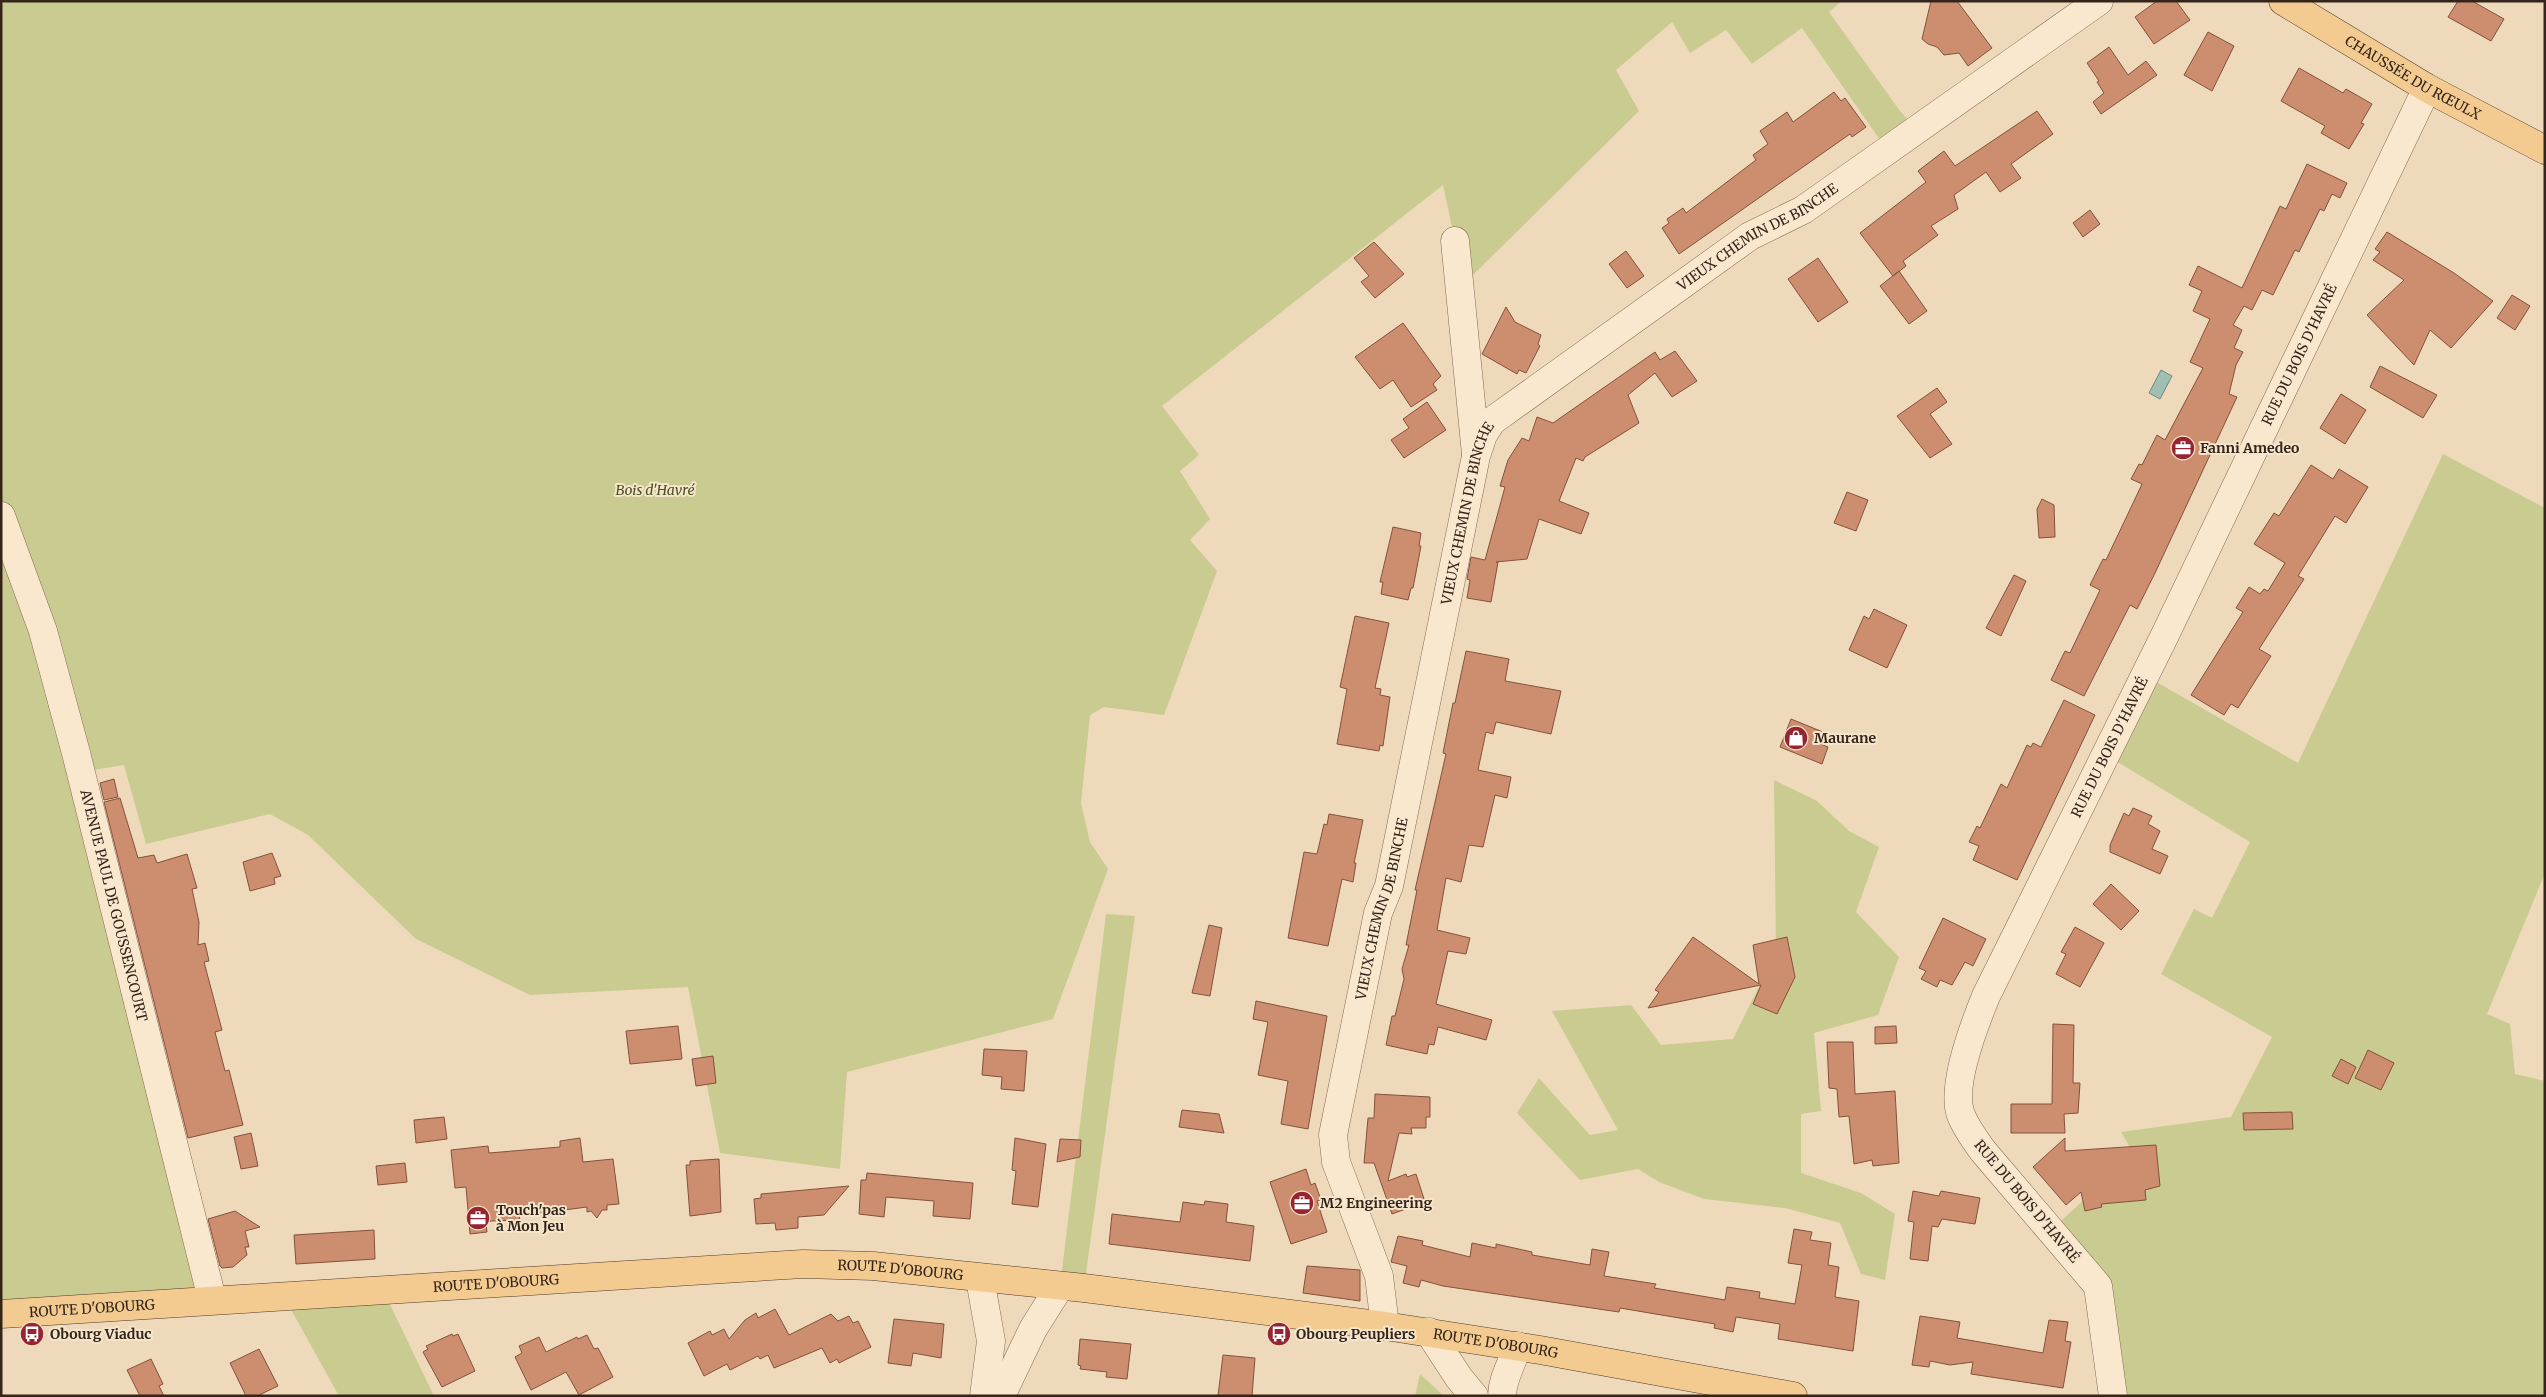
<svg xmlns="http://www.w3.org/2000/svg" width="2546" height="1397" viewBox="0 0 2546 1397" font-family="Merriweather,serif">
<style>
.green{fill:#cacb90}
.water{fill:#a0bfb2;stroke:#678c7f}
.building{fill:#cd8e70;stroke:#84513b}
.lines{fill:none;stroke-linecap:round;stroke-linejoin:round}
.minor-casing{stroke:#856a55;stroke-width:29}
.major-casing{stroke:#52392a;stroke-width:29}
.minor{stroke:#f9e8ce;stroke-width:28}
.major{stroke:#f3cb91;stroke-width:28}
.labels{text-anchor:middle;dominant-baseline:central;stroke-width:4;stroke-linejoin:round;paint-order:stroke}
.street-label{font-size:14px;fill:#34241a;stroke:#f5e5cb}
.poi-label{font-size:14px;font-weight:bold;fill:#34241a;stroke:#f5e5cb;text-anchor:start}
.park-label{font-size:14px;font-style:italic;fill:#495121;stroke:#f5e5cb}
</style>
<rect width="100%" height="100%" fill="#eedabb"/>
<!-- green -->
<path class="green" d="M1,1H1842L1829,12L1900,111L1917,130L1887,150L1802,28L1752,64L1726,30L1690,53L1672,22L1616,70L1639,111L1471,277L1455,241L1443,185L1162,406L1199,455L1180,471L1210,519L1190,540L1217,571L1164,715L1104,707L1090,715L1081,803L1090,842L1108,869L1053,1019L847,1072L840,1169L720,1153L688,987L530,995L416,939L308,835L270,814L146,844L124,765L81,772L212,1299L1,1314Z
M2443,454L2545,508V873L2487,1014L2510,1024L2515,1074L2545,1081V1396H2113L2098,1286L2051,1230L2100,1185L2150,1181L2121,1132L2231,1117L2272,1037L2161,974L2194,909L2212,918L2250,842L2106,755L2146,676L2298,763Z
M1774,780L1817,801L1849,831L1879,847L1856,912L1899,957L1878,1015L1814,1033L1821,1111L1801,1114V1173L1861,1193L1895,1214L1885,1280L1861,1274L1840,1223L1785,1208L1704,1199L1659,1182L1638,1169L1580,1180L1517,1113L1539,1078L1590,1135L1618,1130L1552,1011L1631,1005L1661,1045L1733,1039L1776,952Z
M1106,914L1135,916L1084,1288L1060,1286Z
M383,1290L434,1396H339L284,1297Z
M1420,1374L1444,1396H1415Z"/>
<!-- water -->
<path class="water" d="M2161,370L2172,376L2160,399L2149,393Z"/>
<!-- building -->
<path class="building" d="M1931,1H1957L1992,48L1968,66L1959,53L1944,55L1937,47L1928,44L1922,39Z
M2157,1H2176L2190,20L2154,44L2135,17Z
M2458,1H2472L2504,19L2491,41L2448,17Z
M2208,32L2234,46L2212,91L2184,75Z
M2109,47L2128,75L2146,61L2157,75L2101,114L2093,102L2104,93L2097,82L2099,81L2087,63Z
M2299,68L2343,93L2346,89L2372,104L2361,123L2364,124L2349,149L2321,133L2325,126L2281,101Z
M1834,92L1841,101L1845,98L1866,127L1852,137L1850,134L1679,254L1662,228L1669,223L1667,219L1683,208L1686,213L1756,160L1753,155L1768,144L1760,131L1787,112L1793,122Z
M2037,111L2053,134L2011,164L2021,178L2000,192L1986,172L1954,195L1958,209L1931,226L1938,235L1903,261L1906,266L1893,276L1860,233L1926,182L1918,171L1944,151L1955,166Z
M2307,164L2347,183L2340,198L2332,194L2324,211L2320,209L2299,252L2295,250L2273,295L2262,290L2252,310L2244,306L2233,325L2242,330L2234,348L2243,352L2236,365L2229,394L2237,397L2155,573L2137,609L2130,605L2084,696L2051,680L2065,651L2070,653L2100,590L2090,585L2103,559L2106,560L2135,499L2142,484L2131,479L2139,464L2142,465L2157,435L2165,440L2203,368L2190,362L2210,319L2193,311L2202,291L2189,285L2198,266L2242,288L2280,206L2286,209Z
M2090,210L2100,224L2083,237L2073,223Z
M2387,232L2454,273L2493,301L2451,348L2430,330L2414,365L2367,315L2404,280L2373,260L2380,252L2375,249Z
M1374,242L1404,274L1375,298L1361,282L1369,276L1354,258Z
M1626,251L1644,276L1627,288L1609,264Z
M1818,258L1848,302L1818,322L1788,279Z
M1899,271L1927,311L1909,324L1880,286Z
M2512,295L2530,306L2515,330L2497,318Z
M1506,307L1515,322L1541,335L1538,344L1540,346L1526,373L1519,370L1517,374L1482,354Z
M1403,323L1441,376L1433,384L1437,390L1411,407L1393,380L1380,389L1355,357Z
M1675,351L1697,381L1672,397L1655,373L1628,395L1639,423L1585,457L1583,461L1576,458L1559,501L1589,513L1581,534L1539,519L1527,559L1496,562H1498L1491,602L1467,598L1470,580L1467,579L1471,557L1485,560L1505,487L1500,486L1508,460L1522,438L1529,441L1537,417L1553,423L1655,352L1660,360Z
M2380,366L2437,395L2423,418L2370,387Z
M1937,388L1947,402L1930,414L1952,444L1930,458L1897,416Z
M2341,394L2366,410L2345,444L2320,428Z
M1427,402L1446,430L1404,458L1391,440L1409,428L1403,419Z
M2311,465L2333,479L2339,469L2368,487L2346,523L2335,516L2298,576L2304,579L2259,649L2271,656L2238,708L2231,704L2224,715L2191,695L2243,612L2236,608L2249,587L2260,594L2264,589L2268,591L2285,563L2254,544L2274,513L2279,516Z
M1847,492L1868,500L1856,531L1834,523Z
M2042,499L2054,505L2055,537L2039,538L2037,509Z
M1393,527L1421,533L1419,546H1421L1413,588H1411L1408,600L1381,594L1383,582H1380Z
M2014,575L2026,581L2001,636L1986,628Z
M1874,609L1907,625L1887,668L1849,650L1864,616L1869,619Z
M1355,616L1389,623L1375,688L1381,689L1380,695L1390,697L1383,746L1380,745L1379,751L1337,744L1347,689L1340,687Z
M1466,651L1509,659L1505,681L1561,691L1551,734L1496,722L1493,734L1486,732L1478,770L1511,777L1507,798L1495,795L1483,847L1469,845L1461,882L1446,878L1437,930L1470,938L1466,954L1448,951L1436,1004L1492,1020L1486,1040L1438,1027L1434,1045L1429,1044L1427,1054L1386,1045L1392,1016H1395L1404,979L1402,969L1409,945H1406L1417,890H1415L1446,754L1443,753L1453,703H1455Z
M2064,700L2095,715L2017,880L1973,860L1979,846L1969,842L1977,826L1980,828L2001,784L2007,788L2027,745L2031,747L2033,743L2041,747Z
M1791,719L1823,732L1818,743L1828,747L1822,764L1780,747Z
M114,779L118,797L104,800L100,783Z
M120,798L138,858L154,855L157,863L187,854L197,888L192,889L199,922L198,945L205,943L209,961L204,962L222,1030L215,1032L225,1071L229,1070L243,1125L188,1138L104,802Z
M2133,808L2152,816L2148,824L2160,831L2152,849L2168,856L2160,874L2110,852V845L2124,813L2129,816Z
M1329,814L1363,820L1354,863H1356L1353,882L1342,879L1328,946L1288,938L1304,852L1317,854L1324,824L1327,825Z
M272,853L281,876L274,878L275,884L250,891L243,862Z
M2111,884L2139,911L2121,930L2093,904Z
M1943,918L1986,939L1973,966L1965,962L1952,985L1940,980L1937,987L1921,979L1926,971L1919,968Z
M1209,925L1222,928L1210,996L1192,993Z
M2075,927L2104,943L2080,987L2056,974L2066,954L2061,952Z
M1693,937L1759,984L1753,945L1787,937L1795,977L1777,1014L1753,1004L1761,985L1648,1008L1659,992L1655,990Z
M1256,1001L1327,1016L1308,1129L1281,1124L1288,1081L1258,1075L1268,1022L1253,1019Z
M2053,1024L2074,1025L2073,1083H2080L2078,1113L2064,1114L2065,1133H2011V1104H2052Z
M678,1026L682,1059L630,1064L626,1031Z
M1896,1026L1897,1043L1875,1044V1027Z
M1827,1042H1853L1855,1094L1895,1091L1899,1163L1873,1166L1872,1160L1854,1164L1849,1116L1839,1117L1837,1089L1829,1088Z
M984,1049L1027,1051L1024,1091L1001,1089L1002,1077L982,1075Z
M2368,1050L2394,1063L2381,1090L2355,1078Z
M713,1056L716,1083L696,1086L692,1059Z
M2341,1059L2356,1067L2348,1084L2332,1076Z
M1375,1094L1430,1097V1117H1426V1128H1411L1412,1134L1399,1133L1388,1181L1406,1174L1407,1177L1416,1174L1425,1202L1392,1214L1374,1163H1364L1368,1118H1374Z
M1182,1110L1219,1114L1224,1133L1179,1127Z
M2292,1112L2293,1129L2244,1130L2243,1113Z
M444,1117L447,1139L416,1143L414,1120Z
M251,1133L258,1166L241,1169L234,1137Z
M580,1138L583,1162L613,1159L619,1204L607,1205V1210H602L597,1218L591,1211L587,1212V1207L519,1216L520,1220L491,1221L486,1223L487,1232L470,1234L466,1187L455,1188L451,1150L488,1146L489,1153L560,1147V1141Z
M1015,1138L1046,1144L1038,1207L1012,1204L1016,1171L1012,1170Z
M2065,1138V1151L2156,1145L2160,1186L2145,1190L2146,1200L2101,1204L2102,1207L2085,1211L2081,1192L2066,1205L2033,1167Z
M1060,1139L1081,1140L1080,1157L1057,1162Z
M719,1159L721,1212L690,1216L686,1165H690V1161Z
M405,1163L407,1182L378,1185L376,1166Z
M1306,1169L1311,1185L1315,1183L1321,1200L1317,1201L1327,1232L1291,1244L1270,1182Z
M867,1173L973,1183L970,1219L933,1216L934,1201L886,1197L884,1217L859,1214L861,1180H866Z
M849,1186L824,1215L798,1217V1228L776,1230L775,1223L756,1224L754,1199L761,1198V1194Z
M1913,1191L1939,1196L1941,1191L1980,1198L1975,1224L1942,1219L1938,1227L1932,1226L1928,1261L1910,1259L1914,1222L1908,1221Z
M1205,1201L1228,1204L1226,1222L1254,1226L1250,1261L1109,1244L1112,1214L1180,1222L1183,1202L1204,1205Z
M235,1211L260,1227L245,1231L249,1247H245L247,1255L233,1267L222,1268L220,1266L208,1219Z
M1794,1229L1812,1232L1810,1240L1831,1243L1828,1265L1839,1267L1835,1297L1859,1301L1853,1351L1778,1339L1780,1324L1736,1317L1733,1332L1714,1328L1715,1324L1620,1308L1619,1312L1443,1286L1421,1280L1419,1287L1403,1283L1407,1266L1391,1262L1398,1236L1423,1241L1422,1245L1470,1257L1472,1243L1496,1248V1244L1532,1252V1255L1590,1265L1592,1249L1609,1252L1604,1276L1656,1284L1654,1288L1725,1300L1727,1287L1760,1292L1759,1298L1795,1304L1802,1265L1788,1263Z
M374,1230L375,1259L296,1264L294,1235Z
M1307,1266L1360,1270V1301L1303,1293Z
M775,1309L789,1335L831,1314L838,1321L849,1316L853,1323L858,1321L871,1347L839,1363L837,1359L830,1363L822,1348L774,1368L768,1355L760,1359L758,1356L730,1370L727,1364L704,1376L688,1343L710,1331L712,1335L724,1329L729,1339L745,1320L756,1313L758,1318Z
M1920,1316L1960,1322L1957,1338L2043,1353L2049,1320L2068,1322L2065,1341L2071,1342L2063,1388L1971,1374L1973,1362L1950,1365L1930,1361L1929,1367L1912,1365Z
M894,1319L944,1324L941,1358L913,1353L911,1366L888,1363Z
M452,1334L453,1336L458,1334L475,1371L442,1387L423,1352L428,1349L426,1346Z
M587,1335L594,1349L598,1348L613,1377L579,1395L566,1372L531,1390L515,1357L522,1353L519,1346L539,1337L546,1352L577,1337L578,1339Z
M1080,1339L1131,1344L1127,1379L1106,1377L1107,1372L1080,1369L1081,1366L1078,1365Z
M259,1349L278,1386L257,1396H246L230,1363Z
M1223,1355L1255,1358L1252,1396H1218Z
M151,1359L163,1384L159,1386L164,1396H140L127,1370Z"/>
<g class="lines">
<!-- minor casing -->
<g class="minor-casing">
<g id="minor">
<path d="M1455,241L1476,454"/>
<path id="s1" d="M1,516L43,631L76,753L212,1299"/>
<path d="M980,1279L991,1341L984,1396"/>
<path id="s2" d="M1385,1326L1379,1276L1336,1162L1333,1135L1378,913L1389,886L1476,456L1483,435L1492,421L1750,236L1803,210L2099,1"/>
<path d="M1429,1332L1459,1378L1474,1396"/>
<path d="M1001,1396L1033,1329L1060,1286"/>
<path d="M1502,1396C1502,1378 1513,1363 1517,1346"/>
<path id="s3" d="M2113,1396L2098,1286L1983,1151C1975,1140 1966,1128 1961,1115C1950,1087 1975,1023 1986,996L2164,637L2427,88"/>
</g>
</g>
<!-- major casing -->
<g class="major-casing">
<g id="major">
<path id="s4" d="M2283,1L2427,88L2545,150"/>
<path id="s5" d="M1,1314L803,1264L873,1266L1084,1288L1385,1326L1540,1350L1793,1396"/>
</g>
</g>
<!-- minor -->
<use href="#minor" class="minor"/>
<!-- major -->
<use href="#major" class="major"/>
</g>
<!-- icons -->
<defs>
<g id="office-disc" transform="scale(1.25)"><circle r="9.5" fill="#952530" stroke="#f5e5cb"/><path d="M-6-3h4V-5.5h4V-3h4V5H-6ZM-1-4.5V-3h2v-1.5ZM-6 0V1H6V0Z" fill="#fff"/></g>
<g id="shop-disc" transform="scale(1.25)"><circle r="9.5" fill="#952530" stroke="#f5e5cb"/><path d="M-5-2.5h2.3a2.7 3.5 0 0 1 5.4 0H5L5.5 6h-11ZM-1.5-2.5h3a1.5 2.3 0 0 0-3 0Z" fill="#fff"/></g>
<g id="bus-disc" transform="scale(1.25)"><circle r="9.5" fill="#952530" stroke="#f5e5cb"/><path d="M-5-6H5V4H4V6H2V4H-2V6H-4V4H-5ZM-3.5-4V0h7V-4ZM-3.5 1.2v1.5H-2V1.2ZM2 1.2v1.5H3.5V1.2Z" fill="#fff"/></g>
</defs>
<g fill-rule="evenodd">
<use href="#office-disc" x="2183" y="448"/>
<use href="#shop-disc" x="1796" y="738"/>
<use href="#office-disc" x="1302" y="1203"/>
<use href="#office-disc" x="478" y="1218"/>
<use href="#bus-disc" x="32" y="1334"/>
<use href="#bus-disc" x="1279" y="1334"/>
</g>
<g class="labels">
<!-- street labels -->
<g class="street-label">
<text stroke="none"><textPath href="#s4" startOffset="151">CHAUSSÉE DU RŒULX</textPath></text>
<text stroke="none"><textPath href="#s2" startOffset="1256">VIEUX CHEMIN DE BINCHE</textPath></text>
<text stroke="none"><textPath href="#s3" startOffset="1168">RUE DU BOIS D'HAVRÉ</textPath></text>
<text stroke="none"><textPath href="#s2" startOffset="836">VIEUX CHEMIN DE BINCHE</textPath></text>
<text stroke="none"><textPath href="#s3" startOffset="732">RUE DU BOIS D'HAVRÉ</textPath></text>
<text stroke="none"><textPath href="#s1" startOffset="406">AVENUE PAUL DE GOUSSENCOURT</textPath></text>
<text stroke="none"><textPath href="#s2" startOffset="431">VIEUX CHEMIN DE BINCHE</textPath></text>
<text transform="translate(2027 1201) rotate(50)">RUE DU BOIS D'HAVRÉ</text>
<text stroke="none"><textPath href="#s5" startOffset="901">ROUTE D'OBOURG</textPath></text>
<text stroke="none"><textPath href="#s5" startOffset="496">ROUTE D'OBOURG</textPath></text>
<text stroke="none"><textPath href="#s5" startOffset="91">ROUTE D'OBOURG</textPath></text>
<text stroke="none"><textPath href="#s5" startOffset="1501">ROUTE D'OBOURG</textPath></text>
</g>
<!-- poi labels -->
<g class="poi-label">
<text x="2200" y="448">Fanni Amedeo</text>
<text x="1814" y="738">Maurane</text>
<text x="1320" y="1203">M2 Engineering</text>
<text x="496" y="1210">Touch'pas<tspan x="496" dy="16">à Mon Jeu</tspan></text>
<text x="50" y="1334">Obourg Viaduc</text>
<text x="1296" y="1334">Obourg Peupliers</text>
</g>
<!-- park labels -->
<g class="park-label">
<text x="655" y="490">Bois d'Havré</text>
</g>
</g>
<!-- border -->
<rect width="2546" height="1397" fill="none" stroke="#34241a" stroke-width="5"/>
</svg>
